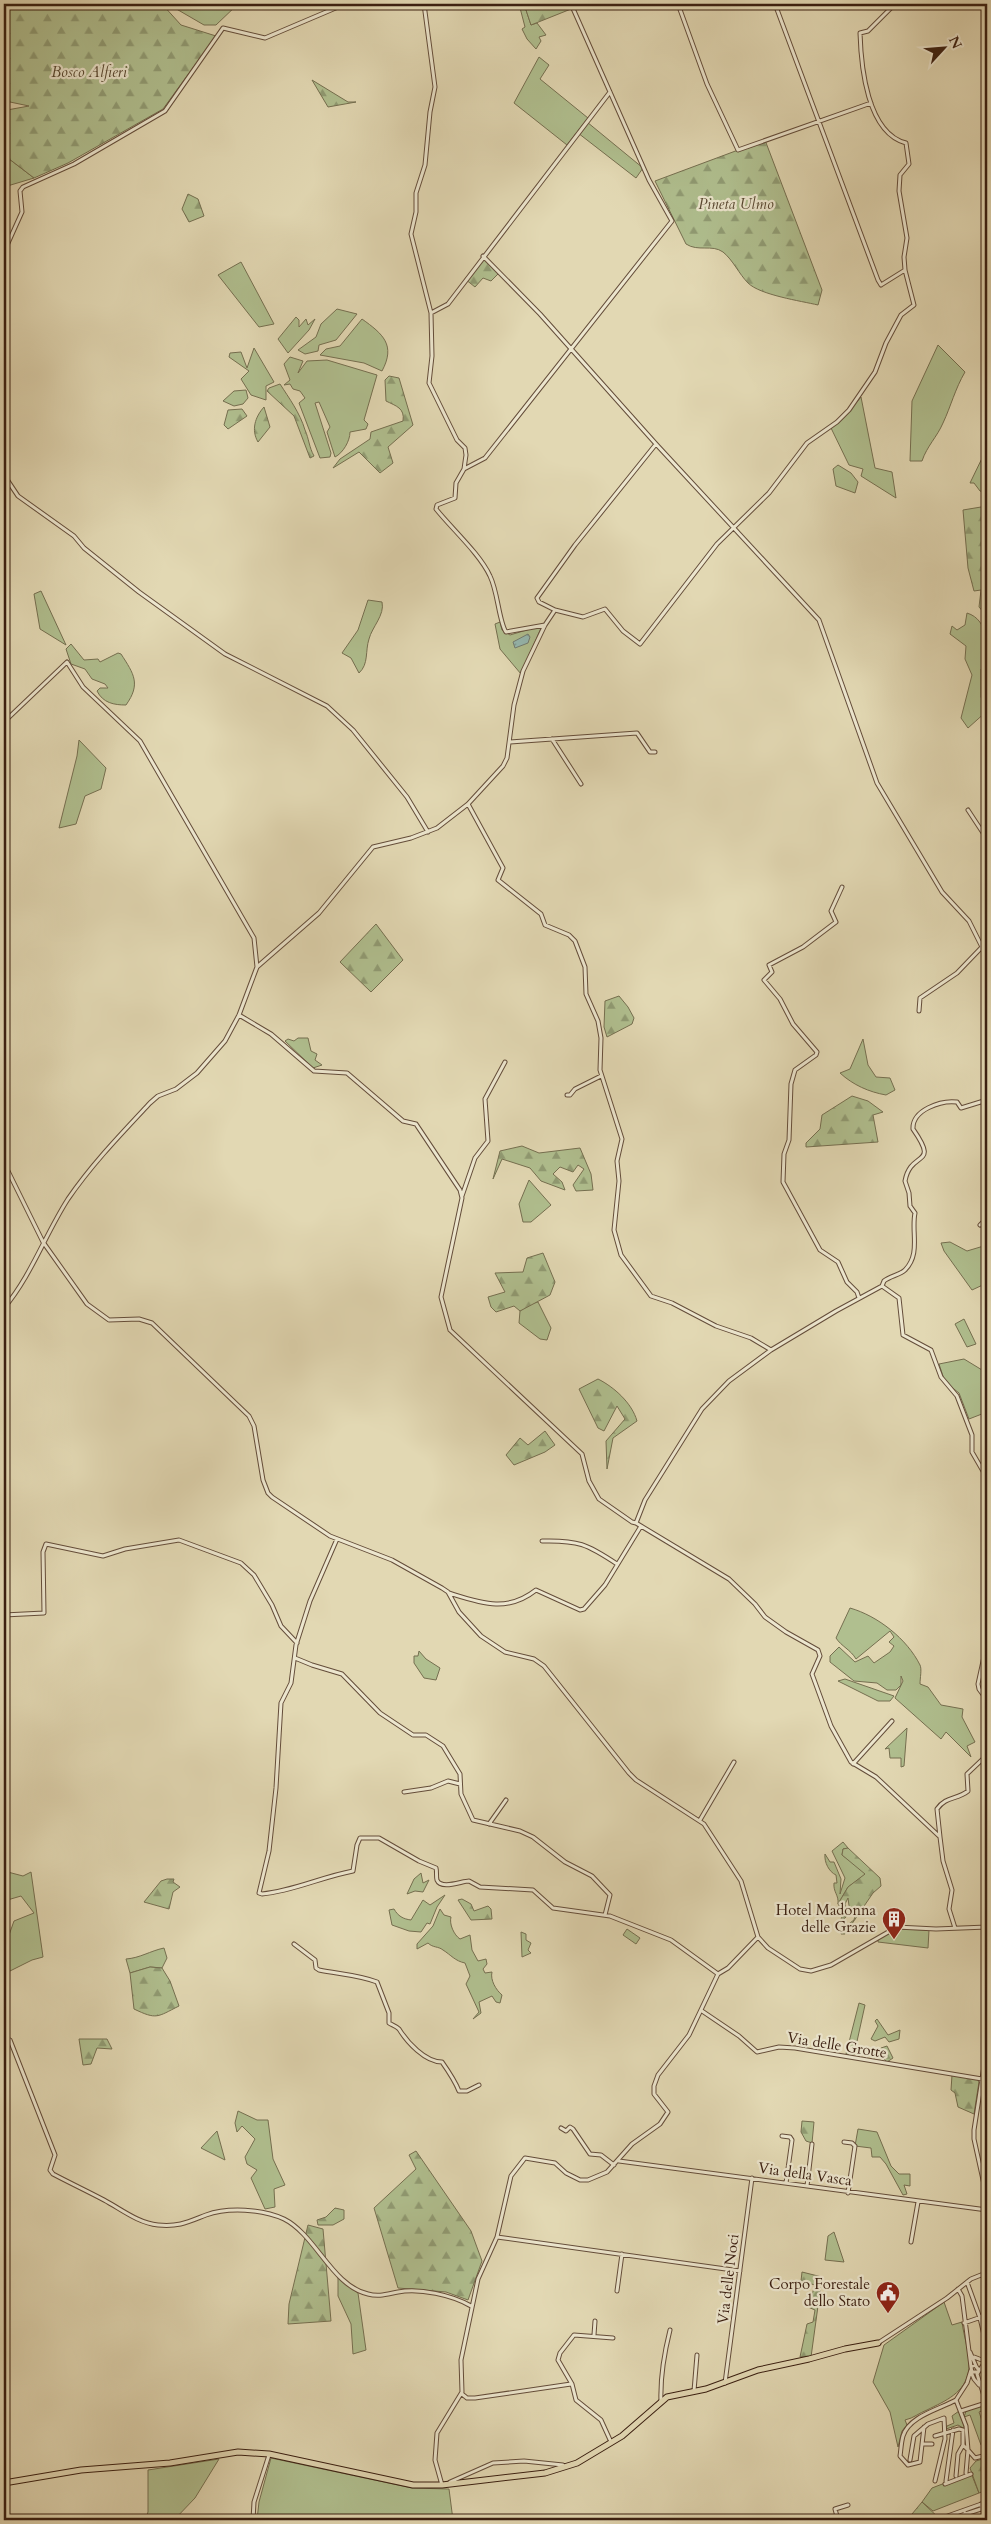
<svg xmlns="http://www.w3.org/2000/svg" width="991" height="2524" viewBox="0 0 991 2524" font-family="Cardo,serif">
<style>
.green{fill:#b0bf8f;stroke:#756f50}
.forest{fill:url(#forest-firs);stroke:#756f50}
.water{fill:url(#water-ripples);stroke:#717b72}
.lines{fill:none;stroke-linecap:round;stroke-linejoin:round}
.minor-casing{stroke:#644d3a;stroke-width:5}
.major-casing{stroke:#3a1f11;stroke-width:7}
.minor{stroke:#ece6ce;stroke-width:3}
.major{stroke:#e2d8b3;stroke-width:5}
.labels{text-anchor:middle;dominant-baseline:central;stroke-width:4.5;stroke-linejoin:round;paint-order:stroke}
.park-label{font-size:15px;font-style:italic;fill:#584730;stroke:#ece6ce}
.poi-label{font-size:15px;fill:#3a1f11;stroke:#ece6ce;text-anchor:end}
.street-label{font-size:15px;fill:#3a1f11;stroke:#ece6ce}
</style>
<defs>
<pattern id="forest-firs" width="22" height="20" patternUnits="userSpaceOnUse" patternTransform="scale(1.25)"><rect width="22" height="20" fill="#b0bf8f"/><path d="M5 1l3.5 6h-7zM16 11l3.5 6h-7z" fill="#909b73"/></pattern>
<pattern id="water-ripples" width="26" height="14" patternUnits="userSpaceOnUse" patternTransform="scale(1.25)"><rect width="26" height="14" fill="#95b9b2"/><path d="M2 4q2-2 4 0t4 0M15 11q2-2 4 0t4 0" fill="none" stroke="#7b968f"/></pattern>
</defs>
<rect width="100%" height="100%" fill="#e2d8b3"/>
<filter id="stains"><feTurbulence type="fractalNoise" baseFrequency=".004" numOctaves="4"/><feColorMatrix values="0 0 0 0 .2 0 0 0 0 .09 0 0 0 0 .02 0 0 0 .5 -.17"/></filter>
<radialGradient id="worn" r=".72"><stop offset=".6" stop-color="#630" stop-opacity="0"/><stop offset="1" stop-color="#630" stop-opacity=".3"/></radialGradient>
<!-- green -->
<path class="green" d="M174,4H195L200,7L202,4H238L216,25H204L173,7Z
M519,4H524L531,25L537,23L546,35L539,37L541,41L536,49L527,39L522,29L525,27Z
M539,57L549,65L540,79L588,118L567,145L514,103Z
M587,122L643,168L636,178L578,133Z
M4,155L34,178L4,187Z
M241,262L274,324L259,327L218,275Z
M337,309L357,314L336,340L319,345L318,351L305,354L298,350L316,337L321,324Z
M296,317L299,320V327L306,319L308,325L315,319L309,330L288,353L278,339Z
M362,319C383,334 396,345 382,371L364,363L320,355L326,349L340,346Z
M938,345L965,372C955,389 951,406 943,423C937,437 927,446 922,461H910L912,401Z
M254,348L274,382L266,386V400L251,395L241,379L249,371L229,357L230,353L241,352L247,368Z
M290,357L303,361L298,373L307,361L327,360L377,375L364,420L368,424L366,429L350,432C350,441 343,453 335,457L327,432L330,427L319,402L315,403L331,453L330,457L320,458L299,403L305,398L300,391L293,389L290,384L284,385L290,380L284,364Z
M246,390L248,398L243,404L234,406L223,401L234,391Z
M861,397L875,468L892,472L896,498L861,476L863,469L849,465L831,428L845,416Z
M987,448V493L980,491L974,483H970Z
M838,465L851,473L858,482L855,493L836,486L833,469Z
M41,591L66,645L40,629L34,594Z
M368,600L382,602C385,615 372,627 369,639C365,651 369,664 359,673L351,658L342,653L358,630Z
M967,613C990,620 987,650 987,668L981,669V697L987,711L968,728L961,718L972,675L965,659L966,646L950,634L952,626L957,630L965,625Z
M500,622L502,630L510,635L540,626L541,628L521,674L500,649L495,624Z
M71,644L84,660L98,659L100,662L118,653L121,654C134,674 141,684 126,705C114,705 103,703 97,691L100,688H108L105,684L92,679L85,669L71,664L66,649Z
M79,740L106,768L101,789L85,796L76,824L59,828L77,756Z
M298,1038H308L311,1051L317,1054L315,1060L322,1065L313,1068L285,1041L288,1039L294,1041Z
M863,1039L868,1065L876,1077L890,1078L895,1090L886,1095C869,1092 853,1085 840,1073L850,1069Z
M529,1180L551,1205L531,1222H523L519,1204Z
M950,1242L967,1251L987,1245V1283L972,1290L944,1251L941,1243Z
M538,1302L551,1328L547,1340L540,1339L519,1323L520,1311L530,1304Z
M964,1319L976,1344L967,1347L955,1324Z
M964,1359L987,1373V1412L969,1419L959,1393L945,1382L939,1364Z
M850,1608C878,1616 907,1639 920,1665C922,1669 920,1678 920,1684L928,1687L941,1705L963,1709L962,1717L975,1742L967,1746L971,1757L946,1732L941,1739L895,1698L903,1681L901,1676V1685L896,1690H887L877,1683L854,1681L830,1662V1656L839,1647L855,1662L868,1656L874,1663L890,1652L894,1646L889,1642L894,1637L890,1631L856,1659C851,1650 841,1646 836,1638Z
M419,1651L426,1659L440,1668L436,1680L424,1678L414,1663V1656H418Z
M845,1679L894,1696L890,1701H878L838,1681Z
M907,1728L904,1766L901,1767V1758H890L889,1748L885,1749Z
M843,1842L848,1848L843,1849L842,1855L863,1870L866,1874L848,1887L838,1904C839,1895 833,1892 834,1883H837L836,1875C829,1872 824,1862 825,1854L830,1862H834L841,1879L840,1894L845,1878L832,1851Z
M4,1871L23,1876L31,1872L43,1957L32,1960L4,1974V1933L9,1935L14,1921L34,1913L21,1896L4,1901Z
M421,1873L423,1883L429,1880L423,1892L415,1891L407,1894L414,1879Z
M445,1895L437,1907L430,1924L427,1923L421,1932L409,1931L392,1925L389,1910L394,1909C398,1916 403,1919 411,1920L423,1900L430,1905Z
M440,1909L444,1915L451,1917C449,1924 454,1935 460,1939L470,1935L472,1950L478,1961L486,1959L487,1964L483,1969L485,1973L492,1972C490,1980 496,1990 502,1995L500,2003L496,2002L492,1996L479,2002L481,2013L473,2019L479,2012L466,1984L470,1976L465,1963C455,1961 451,1955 443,1950C438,1946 433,1948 428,1943L417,1949V1944L433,1926Z
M627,1929L640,1938L636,1944L623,1935Z
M896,1929L929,1930L928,1948L878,1942V1940Z
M521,1932L526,1934V1940L531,1943L528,1950L531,1953L522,1957Z
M164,1948L167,1958L162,1968L150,1967L130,1973L126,1959C140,1958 150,1951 164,1948Z
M859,2003L865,2005L854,2055L846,2054Z
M877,2019L888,2035L900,2030L899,2039L889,2042L885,2037L875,2041L871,2039L878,2026L875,2021Z
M238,2111L257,2120H268L273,2159L285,2185L274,2189L275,2207L265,2209L251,2178L257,2170L247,2164L245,2157L255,2139L242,2126L237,2132L235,2123Z
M858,2129L877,2132L891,2166L899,2174H910V2186L904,2185L907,2194L903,2195L886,2164L880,2157H872L871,2148L855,2146Z
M217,2131L225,2160L201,2148Z
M834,2232L844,2262L825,2260L828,2236Z
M338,2278L358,2293L366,2350L353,2354L351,2324L338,2296Z
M944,2302L952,2325L962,2322C964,2338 970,2353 969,2369C966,2393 945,2401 927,2410C919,2413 914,2418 905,2420L907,2425L902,2431L898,2447L890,2412L873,2382L884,2345Z
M980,2406L986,2409L979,2412L987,2435V2453L984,2445H981L970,2415L964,2417L966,2411Z
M959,2411L965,2429L958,2425L946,2429L947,2426L954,2423L952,2416Z
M271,2458L412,2488L449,2489L453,2520H257L259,2502Z
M219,2459L195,2498L174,2520H145L148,2512V2470Z
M971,2473L979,2493L933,2511L922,2502L932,2488Z"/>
<!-- forest -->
<path class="forest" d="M4,4H162L181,25L216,36L163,109L68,163L34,178L4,155V113L7,110L29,106L10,102L4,94Z
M524,4H569L571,9L531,25Z
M312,80L348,102H356L328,107Z
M765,140L822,290L818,305C801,301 760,295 748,283C739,274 733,260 723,252C712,244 698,252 686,244L655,181Z
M188,194L198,199L204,216L189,222L182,209Z
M483,256L499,273L491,281L483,278L475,287L465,279Z
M389,376L399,378L413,425L388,447L393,463L380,473L359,452L333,468L340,459L370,439L371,432L403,421C405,408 396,406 386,401L385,380Z
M280,384C289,398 300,413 305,430C309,439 309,447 314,456L310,458L294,416L267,391L269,388Z
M264,407L270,427L258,442C251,430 255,417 264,407Z
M242,409L247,416L228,429L224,425L228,410Z
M987,506V615H986L979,607L981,590L974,591L968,568L963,510Z
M376,924L403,960L371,992L340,962Z
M619,996L628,1007L634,1018L632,1024L607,1037L604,1027L605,1001Z
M852,1096L868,1101L883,1112L873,1115L878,1142L806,1147V1143L820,1129L822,1115Z
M522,1146L539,1153L580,1148L591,1174L593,1190L576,1191L573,1185L584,1169L578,1165L573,1172L560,1167L553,1174L562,1182L565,1190L541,1181L530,1168L502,1159L493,1179L500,1151Z
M543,1253L555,1282L550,1295L520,1311L514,1306L496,1312L491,1307L488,1297L505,1292L495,1273L523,1272L527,1258Z
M598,1379C614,1387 632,1403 637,1421L613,1438L607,1469L606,1441L625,1419L617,1406L604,1431L598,1428L579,1389Z
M545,1431L555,1445L545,1452L514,1465L506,1455L520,1438L528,1445Z
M848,1848L880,1878L881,1886L873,1893L845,1934H841L843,1928L854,1920L855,1916L850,1913L848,1898L845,1904L848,1915L838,1925L844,1913L838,1904L848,1887L865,1874L842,1855L843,1849Z
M167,1879H174L173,1882L180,1887L173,1892L169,1909L144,1902L161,1881Z
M462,1899L471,1904L474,1911L488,1906L491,1909L492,1919L471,1920L458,1900Z
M150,1967L162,1968L170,1981L179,2006C157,2017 157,2020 134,2009L130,1973Z
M79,2039H107L112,2049L97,2048L91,2064L83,2065Z
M887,2046L893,2058L887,2062L879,2054L881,2048Z
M952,2075L977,2079L979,2082L974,2114L958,2107L955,2093L951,2090Z
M802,2121L814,2122L812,2143L806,2141L801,2132Z
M416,2151L471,2231L482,2261L468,2300L446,2292L398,2288L374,2208L416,2169L409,2155Z
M335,2208L344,2210V2219L333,2225H318L317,2220L326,2217Z
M308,2225L323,2229L331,2321L288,2324L289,2304Z
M802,2272L822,2277L811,2357H800L807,2324L813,2322L815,2310L808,2307L815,2285L801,2281Z
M986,2458L987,2490L979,2493L970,2468L976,2461Z
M922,2502L941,2520H907Z"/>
<!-- water -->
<path class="water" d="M528,634L530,637L528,643L515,648L513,642Z"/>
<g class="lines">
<!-- minor casing -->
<g class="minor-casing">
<path id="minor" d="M678,4L707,84L738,150L871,103
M775,4L878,280L881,285L905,270
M4,252L22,212L20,191L23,187L74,164L165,111L223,28L265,38L345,4
M483,256L540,314L656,444L819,620L877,783L942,892L969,921L987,957
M431,313L448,304L610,92
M464,469L485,458L672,221L649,180L571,4
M4,475L18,496L74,536L84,548L139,592L225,654L327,706L353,730L407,797L428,832
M555,610L539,602L537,598L575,545L656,444
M545,625L555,610L583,617L605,609L623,631L640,644L717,544L769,493L807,443L837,422L849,410L875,372L886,343L901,315L914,305L905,270L904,257L907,238L899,191L900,175L909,164L906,143C867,133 861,66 860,33L868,31L895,4
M4,722L67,662L83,687L140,741L254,938L257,967
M987,724V732
M552,739L581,784
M510,742L637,733L650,752H655
M468,804L503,868L498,880L541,914L545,925L569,935L575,941L585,967L586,994L598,1021L601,1038L600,1070L622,1139L617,1161L619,1181L614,1230L621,1255L651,1296L672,1303L716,1326L751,1338L771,1350
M968,810L987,839
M842,887L831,911L836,922L803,947L769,965L772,972L764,980L780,999L793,1024L817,1052L816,1055L795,1070L791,1084L789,1140L784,1154L783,1182L820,1250L838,1262L847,1282L857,1292L859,1298
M919,1011L920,998L957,973L982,947
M239,1015L271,1034L314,1071L347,1073L403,1121L416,1124L460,1190L462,1198L441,1297L450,1330L582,1454L589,1481L599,1499L632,1522L636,1523L729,1579L755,1604L765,1617L786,1632L818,1650L820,1656L812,1674L831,1726L851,1762L876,1777L940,1837L943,1861L952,1890L949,1909L955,1928
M567,1095H570L575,1089L601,1076
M4,1163L43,1242L87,1304L109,1320L139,1319L152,1323L249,1416L254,1426L263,1480L268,1493L272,1497L330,1536L392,1560L442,1588L448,1592L459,1612L481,1636L505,1652L534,1659L544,1666L629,1773L636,1780L704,1824L741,1881L758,1937L768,1948L800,1969L811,1971L831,1965L897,1927L936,1929L987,1927
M462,1196L475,1158L488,1141L485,1099L505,1062
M980,1225L987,1218
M882,1286L899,1298L903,1335L931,1350L941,1377L957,1396L972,1435V1452L987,1478
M4,1308C31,1276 45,1235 68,1199C92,1164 121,1134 150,1103L158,1096L176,1089L197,1073L225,1041L239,1015L257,967L319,913L373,847L411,838L437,828L468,804L503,766L507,758L514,705L523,671L545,625L506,632C499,622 498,592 490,576C480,554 452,529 436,509L437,505L455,498L456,483L464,469L466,455L465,448L457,440L429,383L432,356L431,313L411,234L416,212V193L425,165L430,112L435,87L424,4
M636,1523L645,1500L702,1409L729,1381L771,1350L836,1311L882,1286L884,1281C890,1276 900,1275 905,1270C921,1254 911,1232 915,1213L910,1206L909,1193L905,1181C911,1149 940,1168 913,1129C912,1110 941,1100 957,1102L961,1108L987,1100
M337,1539L310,1601L296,1645L291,1683L281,1703L276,1788L269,1851L259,1893L262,1894C294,1891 321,1877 353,1871L357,1845L360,1838H379L419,1861L436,1868C437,1871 436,1877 437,1880C441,1890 462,1881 469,1881L480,1887L533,1890L553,1908L610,1916L671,1940L718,1974
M542,1541C578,1540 587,1544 617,1564
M449,1593C481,1603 507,1613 536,1590L580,1610L584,1609L605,1585L641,1526
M4,1615L44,1613L43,1552L46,1544L103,1556L125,1549L179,1540L241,1563L254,1575L272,1605L281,1626L297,1643
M987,1643L978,1684L979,1689L987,1700
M295,1658L312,1665L342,1674L380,1713L413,1735H426L443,1746L460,1774L461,1794L473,1820L520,1831L533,1837L565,1862L592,1876L610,1895L605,1915
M853,1764L892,1721
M404,1792L431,1788L448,1781L460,1784
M700,1820L734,1762
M489,1824L506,1800
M940,1837L937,1809C946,1796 957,1800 968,1791L967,1774L987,1755
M294,1944L315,1960L316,1968L319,1970C339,1974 359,1975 377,1982L389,2013V2023C392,2025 396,2026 399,2029C407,2042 425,2062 442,2062C449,2072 455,2081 459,2091H467L479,2085
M702,2011L739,2036L757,2052L779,2047L795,2048L982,2079
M4,2038L10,2040L55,2155L50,2170L53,2174C70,2183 87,2191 104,2200C121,2209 138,2223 158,2225C179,2227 188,2222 206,2215C228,2207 262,2209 284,2219C316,2235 332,2286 368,2294C379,2297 387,2294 398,2292C420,2288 452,2295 471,2306
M987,2047L974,2130V2139L987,2198
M561,2128L566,2131L570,2127L573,2129L590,2154L601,2155L614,2165
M782,2136L790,2137L792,2140L786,2183
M844,2142L852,2143L855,2146L848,2193
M619,2161L987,2210
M807,2186L812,2144
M987,2214L985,2241L987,2257
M497,2237L740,2271
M911,2242L918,2202
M983,2276L987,2287
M986,2276L987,2271
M967,2282L980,2318L987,2348
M958,2289L962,2296L971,2367
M617,2291L622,2254
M964,2323L987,2315
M594,2335L595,2321
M878,2343L947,2298L971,2279L986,2273
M970,2352L976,2366
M974,2357L987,2362
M985,2362L977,2374L987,2405
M971,2370L967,2383L956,2400L966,2426L968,2450L975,2458L987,2455
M971,2372L974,2379L979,2385
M977,2372H972L971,2367L975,2365L978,2369
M725,2383L752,2178
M694,2391L697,2355
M462,2394L467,2398H475L571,2384
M661,2402C660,2377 664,2354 670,2330
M961,2411L986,2403
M924,2427L920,2462L908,2465L900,2456C901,2450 901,2443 903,2436C909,2416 940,2409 956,2400
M935,2436L959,2429L963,2430V2445L968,2450L966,2473
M611,2442L601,2420L576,2400L572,2384L558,2360L560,2353L574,2335L613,2338
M922,2444H932
M910,2460L914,2436L928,2424L944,2418L945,2439L935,2481
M956,2476L958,2454L963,2445
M946,2481L953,2430
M450,2482L493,2463L524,2461L563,2465
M945,2484L971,2474
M442,2485L435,2460L437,2433L462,2392L461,2360L478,2279L497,2237L511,2176L525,2158L555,2163L566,2173L580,2180H588L607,2172L632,2144L660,2124L668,2112L654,2094V2086L658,2075L689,2035L718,1974L728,1968L758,1937
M981,2504L986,2520
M985,2508L987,2516
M965,2513L967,2520
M253,2520L254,2502L269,2455
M838,2520L835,2509L848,2505
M943,2520L942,2518L987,2502
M947,2520L987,2507
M976,2520L985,2517"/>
</g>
<!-- major casing -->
<g class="major-casing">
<path id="major" d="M4,2483L81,2470L170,2463L238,2452L269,2454L413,2485H442L545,2473L577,2463L622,2436L667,2397L706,2389L758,2370L809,2359L845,2349L878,2343"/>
</g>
<!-- minor -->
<use href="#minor" class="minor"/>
<!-- major -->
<use href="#major" class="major"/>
</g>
<!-- icons -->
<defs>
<g id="building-pin" transform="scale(1.25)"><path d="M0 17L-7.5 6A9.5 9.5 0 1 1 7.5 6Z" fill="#8f2418" stroke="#ece6ce"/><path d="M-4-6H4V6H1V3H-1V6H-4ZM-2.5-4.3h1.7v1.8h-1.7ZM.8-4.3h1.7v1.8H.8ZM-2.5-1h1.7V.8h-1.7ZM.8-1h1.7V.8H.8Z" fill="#fff"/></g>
<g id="civic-pin" transform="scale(1.25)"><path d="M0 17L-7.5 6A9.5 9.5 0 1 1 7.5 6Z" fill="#8f2418" stroke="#ece6ce"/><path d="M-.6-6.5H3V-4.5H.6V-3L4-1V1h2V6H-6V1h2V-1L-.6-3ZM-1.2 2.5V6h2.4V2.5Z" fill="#fff"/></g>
</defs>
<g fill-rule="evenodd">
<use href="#building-pin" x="894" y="1919"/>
<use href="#civic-pin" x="888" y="2293"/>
</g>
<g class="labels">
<!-- park labels -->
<g class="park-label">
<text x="89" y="72">Bosco Alfieri</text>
<text x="736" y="204">Pineta Ulmo</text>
</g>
<!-- poi labels -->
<g class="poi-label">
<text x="876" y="1910">Hotel Madonna<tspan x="876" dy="17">delle Grazie</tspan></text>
<text x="870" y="2284">Corpo Forestale<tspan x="870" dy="17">dello Stato</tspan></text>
</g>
<!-- street labels -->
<g class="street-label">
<text transform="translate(837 2045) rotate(9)">Via delle Grotte</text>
<text transform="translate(805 2174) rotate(8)">Via della Vasca</text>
<text transform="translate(728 2279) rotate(-83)">Via delle Noci</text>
</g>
</g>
<!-- margin -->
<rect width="991" height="2524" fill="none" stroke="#e2d8b3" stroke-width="20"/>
<rect x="5" y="5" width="981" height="2514" fill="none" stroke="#3a1f11" stroke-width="2.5"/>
<rect x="10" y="10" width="971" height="2504" fill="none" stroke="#3a1f11"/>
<!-- north arrow -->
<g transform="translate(944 48) rotate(64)" stroke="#ece6ce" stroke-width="4" paint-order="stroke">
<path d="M0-4L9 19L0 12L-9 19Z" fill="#3a1f11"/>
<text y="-8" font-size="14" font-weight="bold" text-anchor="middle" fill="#3a1f11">N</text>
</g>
<rect width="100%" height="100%" filter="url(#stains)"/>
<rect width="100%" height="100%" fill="url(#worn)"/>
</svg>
